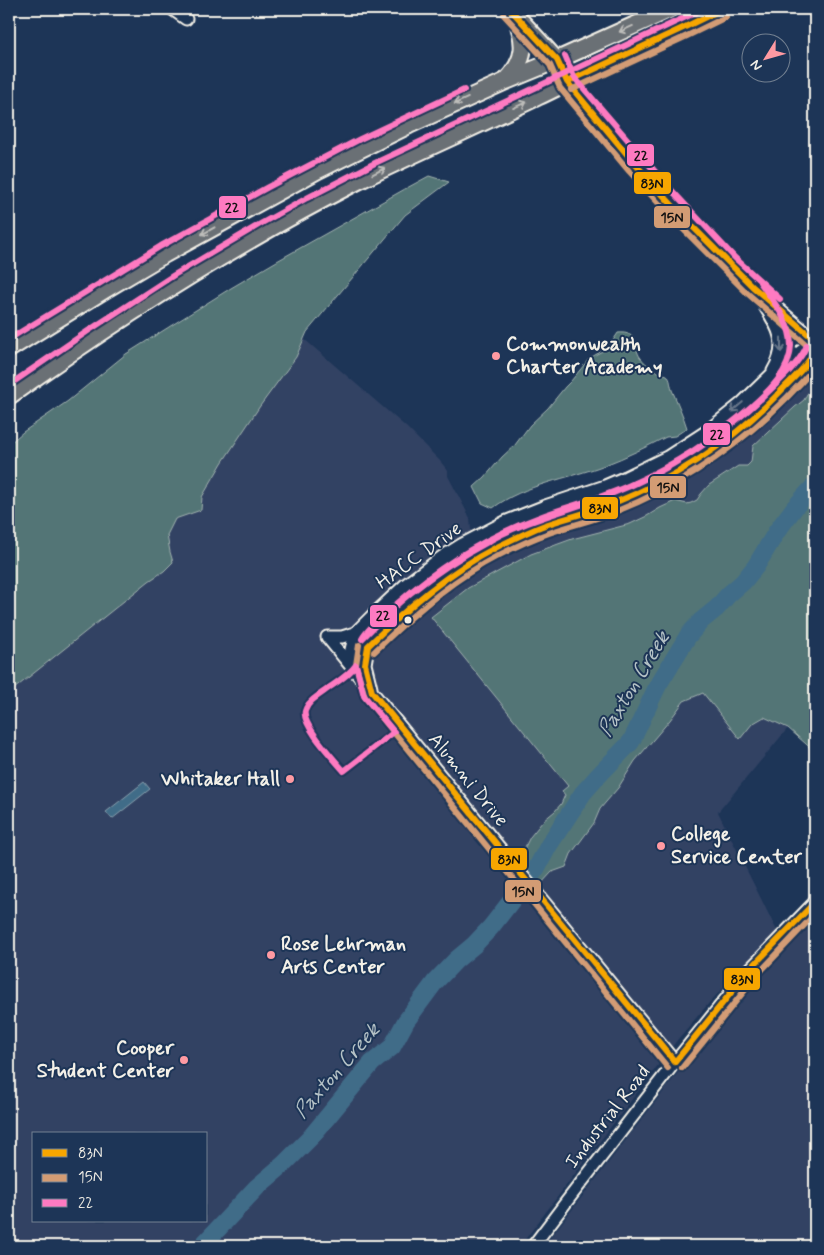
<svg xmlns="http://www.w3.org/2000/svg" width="824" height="1255" viewBox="0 0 824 1255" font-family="Mynerve,sans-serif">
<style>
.built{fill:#324264;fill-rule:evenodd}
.green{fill:#527576;stroke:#a3b3af}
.water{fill:#416c88;stroke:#89a1ae}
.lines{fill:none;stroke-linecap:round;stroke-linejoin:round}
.river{stroke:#416c88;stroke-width:18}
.minor-casing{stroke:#f4f1e8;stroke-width:15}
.major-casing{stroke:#f4f1e8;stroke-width:19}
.highway-casing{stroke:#f4f1e8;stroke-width:20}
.minor{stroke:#1d3557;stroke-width:11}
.major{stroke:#6b6f75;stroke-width:15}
.highway{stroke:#6b6f75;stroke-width:16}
.bus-1-casing{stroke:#1d3557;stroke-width:10}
.bus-2-casing{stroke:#1d3557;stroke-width:10}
.bus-3-casing{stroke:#1d3557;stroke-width:10}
.bus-1{stroke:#f7a600;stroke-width:6}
.bus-2{stroke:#d39c74;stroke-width:6}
.bus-3{stroke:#fe7ac1;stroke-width:6}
.oneway{stroke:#bdbdba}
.oneway2{stroke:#68778a}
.poi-dot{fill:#ff9aa2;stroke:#1d3557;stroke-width:2}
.bus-dot{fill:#f4f1e8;stroke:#1d3557;stroke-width:2}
.labels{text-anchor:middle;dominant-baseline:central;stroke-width:4;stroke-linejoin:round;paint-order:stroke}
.poi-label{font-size:20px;font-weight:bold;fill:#f4f1e8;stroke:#1d3557;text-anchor:start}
.street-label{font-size:20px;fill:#f4f1e8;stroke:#1d3557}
.water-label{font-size:21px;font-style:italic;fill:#b5c2c6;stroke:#1d3557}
.line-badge{stroke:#1d3557;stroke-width:2}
.pale-badge-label{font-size:14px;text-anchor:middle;font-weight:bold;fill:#111}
</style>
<rect width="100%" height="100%" fill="#1d3557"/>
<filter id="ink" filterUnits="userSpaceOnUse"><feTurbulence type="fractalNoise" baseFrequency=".02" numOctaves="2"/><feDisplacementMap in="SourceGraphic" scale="10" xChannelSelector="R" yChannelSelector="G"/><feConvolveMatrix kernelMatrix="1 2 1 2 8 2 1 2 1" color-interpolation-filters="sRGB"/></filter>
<g filter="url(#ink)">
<!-- built -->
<path class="built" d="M252,294L406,427L440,461L448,471V476L470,518L471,530L489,563L524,546L606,517L647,501L670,489L696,473L736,446L754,431L790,396L811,372L815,369V752L788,728L718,812L777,931L709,1003L678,1039L520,1246H9V457ZM34,1134H206V1221H34Z
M815,911V1246H544L745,986Z"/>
<!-- green -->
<path class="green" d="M429,176L449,182L405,215L307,332L296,357L260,406L222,463L202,497L201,510L175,519L167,535L170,552L173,562L164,571L149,581L9,693V444L23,432L68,401L126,354L231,288L277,261L405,189Z
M618,333C639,331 633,347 640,357C648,367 655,372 667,375C671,380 670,384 672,390C677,402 683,415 687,428L675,436L666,437C646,447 626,457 605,465C568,479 525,484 493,508L482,503L474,487L485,477L502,457L515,445L530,425L548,408L565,387L571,381L589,359L595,355L608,348Z
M815,385V752L788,728L764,717L752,724L740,739L703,693L684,701L670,720L635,761L618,788L600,809L594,823L571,854L566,867L552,872L540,885L519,859L530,837L543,821L555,811L561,804L565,795L562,791L568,786L431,617L468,588L531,554L572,539L630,524L647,516L660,508L675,501L687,504L691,503L697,500L701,494L709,485L738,466H747L751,462L753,446L795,407L804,400L807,394Z"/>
<!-- water -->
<path class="water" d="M144,782L150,789L112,819L106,812Z"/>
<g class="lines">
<!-- river -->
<path class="river" d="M202,1246L257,1187L284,1164L310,1138L372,1063L392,1047L406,1021L435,982L456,960L474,945L491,927L536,869L549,845L583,793L599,775L631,742L658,685L688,636L701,621L717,608L728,595L743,582L756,566L777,531L795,507L815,485"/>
<!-- minor casing -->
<g class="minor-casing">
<path id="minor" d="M172,9L186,19
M567,82C612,136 656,190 705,240C740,276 777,309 815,340
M759,297C775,323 791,340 773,371
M327,637L675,1062
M327,637H342L355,633
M368,646L365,664L371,688
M348,662L355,633L372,616L405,585L442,557L461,545L507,521L545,506L605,486L626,477L667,457L707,431L742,403L772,374L801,351L815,343
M348,662L368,646L417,599L452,573L471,561L496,547L534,530L612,503L634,494L657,483L697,460L718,446L755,416L786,386L811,359L815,348
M533,1246L567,1201L675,1062L751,968L815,902"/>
</g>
<!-- major casing -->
<g class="major-casing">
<path id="major" d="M516,15L557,60L567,82"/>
</g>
<!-- highway casing -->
<g class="highway-casing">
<path id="highway" d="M506,81C527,59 526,42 515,14
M9,349L106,289L165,254L318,170L409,125L506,81L557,60L671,9
M9,396C120,317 235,244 356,182C416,152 477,126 537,97C557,88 576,77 596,68C638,48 681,31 722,9"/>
</g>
<!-- minor -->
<use href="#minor" class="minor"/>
<!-- major -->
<use href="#major" class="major"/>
<!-- highway -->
<use href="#highway" class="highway"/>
<!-- bus-1 casing -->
<g class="bus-1-casing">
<path id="bus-1" d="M510,9L557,60L567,82L636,165L682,216L753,287L815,340
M567,82L683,28L722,9
M368,646C407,608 448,572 497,547C513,539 529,531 545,525C568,517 592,512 614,503C676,478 734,440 780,392C792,379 809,366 815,348
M368,646L365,664L372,692L675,1062
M675,1062L751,968L815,902"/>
</g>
<!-- bus-2 casing -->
<g class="bus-2-casing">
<path id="bus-2" d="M504,15L550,65L560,88L629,171L676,222L747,293L809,347
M571,90L687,36L726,17
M359,645L356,665L365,697L668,1068
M374,652C408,619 442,588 483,564C504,552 526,541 549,533C571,525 595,520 617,511C694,480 761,430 815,367
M682,1068L758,974L815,914"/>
</g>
<!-- bus-3 casing -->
<g class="bus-3-casing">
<path id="bus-3" d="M565,56L574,77L664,182L735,258L780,299
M760,282C773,301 791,322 791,346C790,371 770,390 753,405C716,438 675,465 630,485C600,499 568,506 537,518C486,537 440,566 399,602C388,612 369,626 362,639C378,623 394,606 412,592C436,572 463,555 491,540C528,519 571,510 611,494C669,471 721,437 766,394C780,380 800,363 807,345
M9,339L161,246L268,187L360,139L464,90
M9,385L88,331L174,275L262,223L307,198L375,163L703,9
M356,665L364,696L394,732L344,771C335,760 301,725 305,711C308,700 322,694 330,687C339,681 350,674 356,665Z"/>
</g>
<!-- bus-1 -->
<use href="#bus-1" class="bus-1"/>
<!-- bus-2 -->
<use href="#bus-2" class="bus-2"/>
<!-- bus-3 -->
<use href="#bus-3" class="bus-3"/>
</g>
<!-- one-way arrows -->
<defs><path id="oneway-shaft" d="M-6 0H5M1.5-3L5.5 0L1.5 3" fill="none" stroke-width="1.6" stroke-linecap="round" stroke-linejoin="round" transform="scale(1.25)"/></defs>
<g class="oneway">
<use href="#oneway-shaft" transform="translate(626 29) rotate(156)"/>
<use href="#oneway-shaft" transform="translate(461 101) rotate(156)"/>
<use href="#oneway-shaft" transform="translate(520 105) rotate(-24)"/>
<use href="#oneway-shaft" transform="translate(379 171) rotate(-26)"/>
<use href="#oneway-shaft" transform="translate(208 231) rotate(151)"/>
</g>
<g class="oneway2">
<use href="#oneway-shaft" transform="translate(781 345) rotate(90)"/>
<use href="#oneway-shaft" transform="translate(737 407) rotate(140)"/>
</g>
</g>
<!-- markers -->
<g class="poi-dot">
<circle cx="496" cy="356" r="5"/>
<circle cx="290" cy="779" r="5"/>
<circle cx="661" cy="846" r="5"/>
<circle cx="271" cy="955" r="5"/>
<circle cx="184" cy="1060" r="5"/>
</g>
<circle class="bus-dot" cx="408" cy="620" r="4.5"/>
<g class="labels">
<!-- poi labels -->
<g class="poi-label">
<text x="506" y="344">Commonwealth<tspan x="506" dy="23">Charter Academy</tspan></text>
<text x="280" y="779" text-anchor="end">Whitaker Hall</text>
<text x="671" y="834">College<tspan x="671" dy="23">Service Center</tspan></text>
<text x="281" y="944">Rose Lehrman<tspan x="281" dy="23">Arts Center</tspan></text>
<text x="174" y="1048" text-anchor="end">Cooper<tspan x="174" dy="23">Student Center</tspan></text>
</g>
<!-- street labels -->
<g class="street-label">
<text transform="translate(419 556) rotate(-36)">HACC Drive</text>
<text transform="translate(468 780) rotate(51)">Alumni Drive</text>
<text transform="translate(608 1117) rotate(-52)">Industrial Road</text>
</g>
<!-- water labels -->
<g class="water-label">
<text transform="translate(634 684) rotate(-59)">Paxton Creek</text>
<text transform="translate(337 1071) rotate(-49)">Paxton Creek</text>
</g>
</g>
<g class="line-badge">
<rect x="626" y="143" width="29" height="24" rx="5" fill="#fe7ac1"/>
<rect x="633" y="171" width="39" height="24" rx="5" fill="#f7a600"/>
<rect x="218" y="195" width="29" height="24" rx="5" fill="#fe7ac1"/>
<rect x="653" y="205" width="38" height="24" rx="5" fill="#d39c74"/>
<rect x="702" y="422" width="29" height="24" rx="5" fill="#fe7ac1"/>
<rect x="649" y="475" width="38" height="24" rx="5" fill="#d39c74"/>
<rect x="581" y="496" width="38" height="24" rx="5" fill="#f7a600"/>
<rect x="369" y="604" width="29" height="24" rx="5" fill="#fe7ac1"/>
<rect x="490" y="847" width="38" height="24" rx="5" fill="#f7a600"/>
<rect x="504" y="879" width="38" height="24" rx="5" fill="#d39c74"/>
<rect x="723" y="967" width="38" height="24" rx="5" fill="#f7a600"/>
</g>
<g class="pale-badge-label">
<text x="641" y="160">22</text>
<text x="652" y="188">83N</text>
<text x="232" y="212">22</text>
<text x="672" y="222">15N</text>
<text x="717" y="439">22</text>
<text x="668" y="492">15N</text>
<text x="600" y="513">83N</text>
<text x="383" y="620">22</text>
<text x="509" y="864">83N</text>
<text x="523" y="896">15N</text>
<text x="742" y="984">83N</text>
</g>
<!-- margin -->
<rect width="824" height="1255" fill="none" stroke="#1d3557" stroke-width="30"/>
<rect x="15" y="15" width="794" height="1225" fill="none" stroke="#f4f1e8" stroke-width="2" filter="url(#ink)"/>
<!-- legend -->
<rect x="32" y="1132" width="175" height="90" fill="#1d3557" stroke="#738091"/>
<rect x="42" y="1149" width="25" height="8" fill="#f7a600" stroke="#738091"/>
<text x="78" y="1158" font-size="15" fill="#f4f1e8">83N</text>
<rect x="42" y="1174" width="25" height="8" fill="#d39c74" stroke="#738091"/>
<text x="78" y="1182" font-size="15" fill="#f4f1e8">15N</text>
<rect x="42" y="1199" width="25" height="8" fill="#fe7ac1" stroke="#738091"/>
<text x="78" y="1208" font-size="15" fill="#f4f1e8">22</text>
<!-- north arrow -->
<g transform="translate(766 58) rotate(233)"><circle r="24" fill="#1d3557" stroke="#738091"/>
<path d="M0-4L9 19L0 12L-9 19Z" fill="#ff9aa2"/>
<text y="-8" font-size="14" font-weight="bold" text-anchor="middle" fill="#f4f1e8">N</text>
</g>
</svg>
